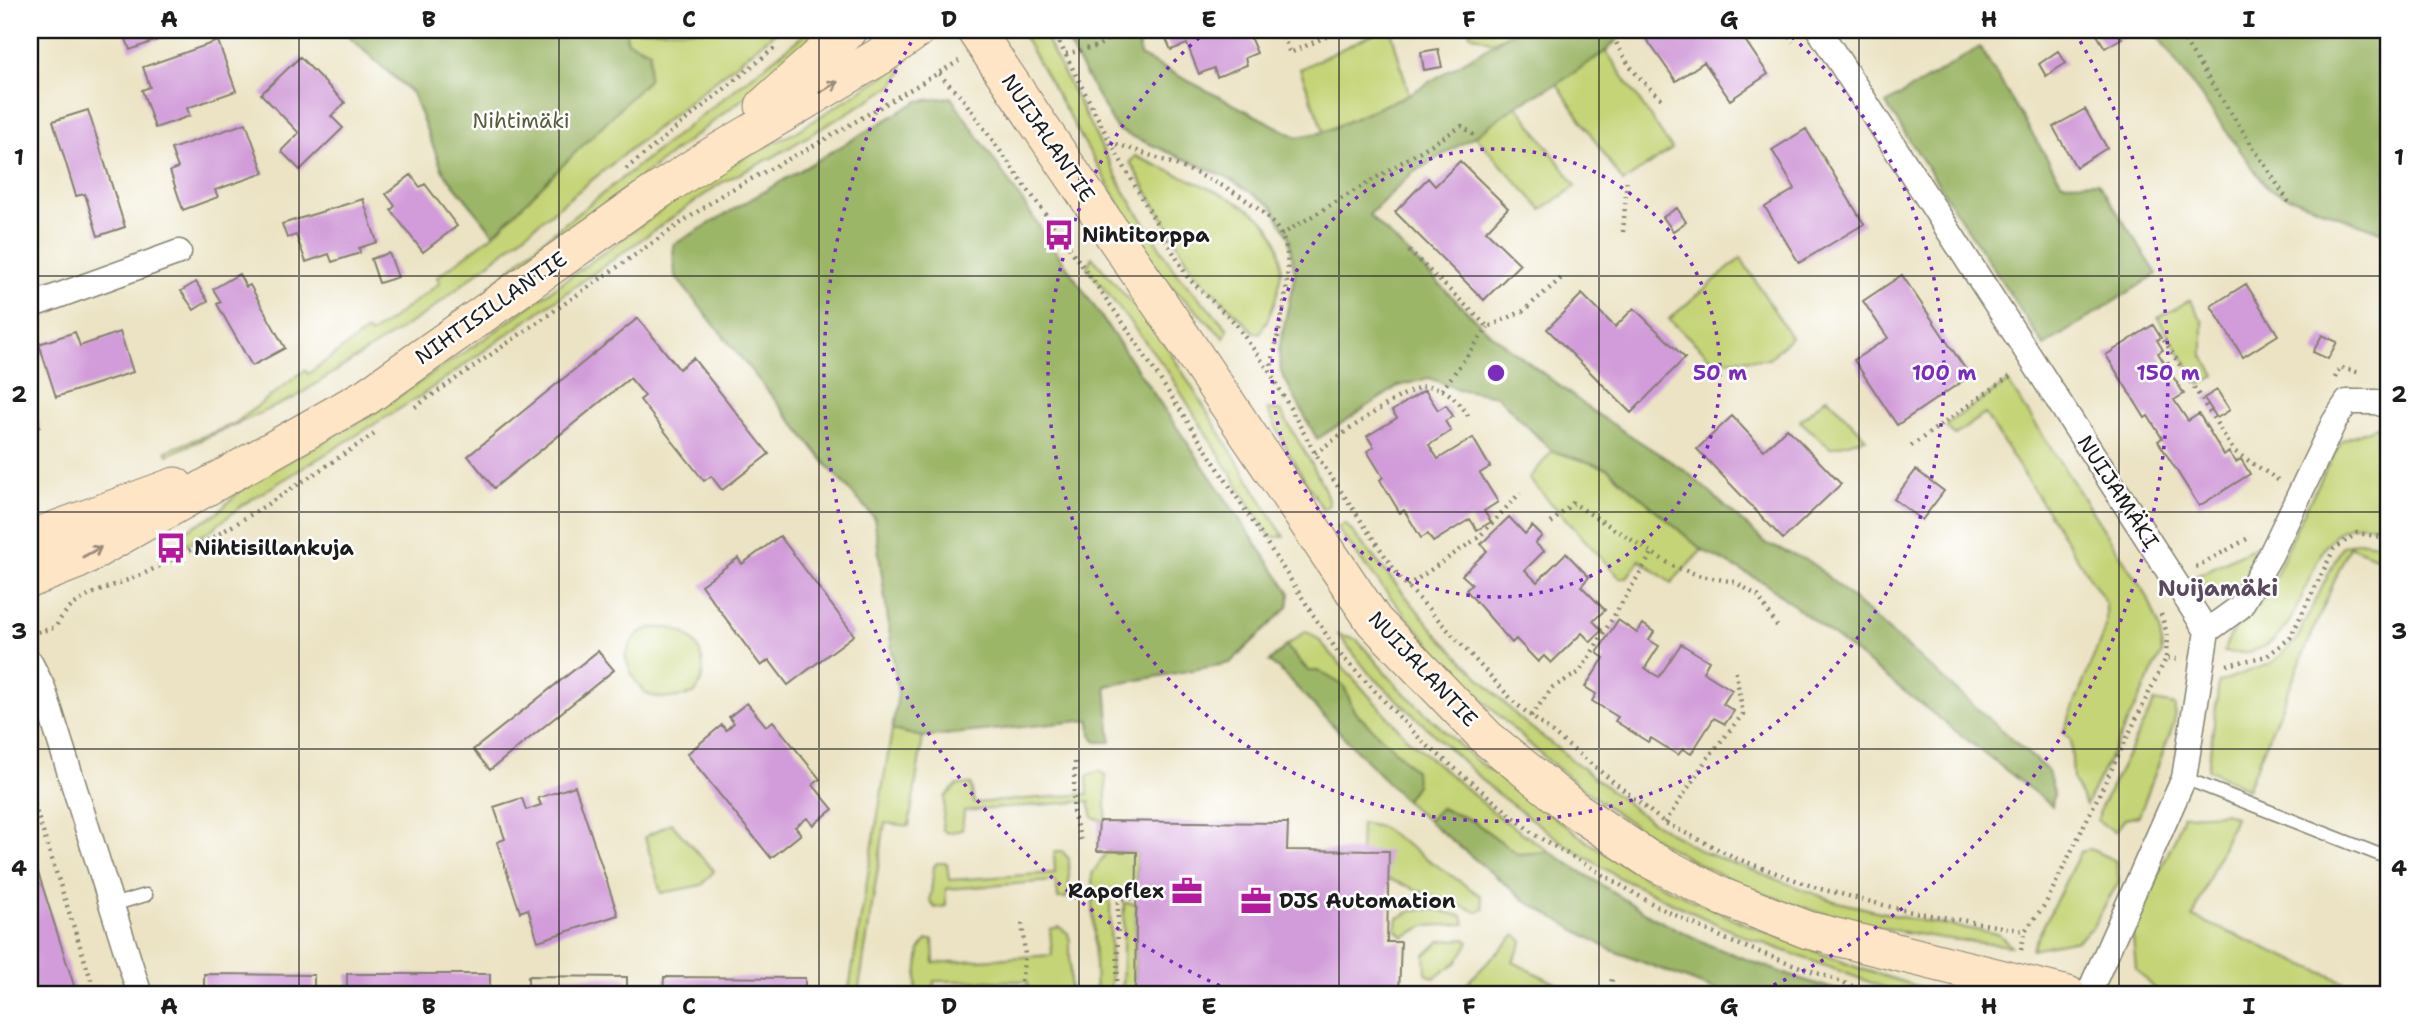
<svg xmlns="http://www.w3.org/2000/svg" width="2418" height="1025" viewBox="0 0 2418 1025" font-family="'Shantell Sans',sans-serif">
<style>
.green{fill:#c5d476;stroke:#707849;stroke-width:2}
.forest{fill:#9cb667;stroke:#5c6942;stroke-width:2}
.building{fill:#d19cd9}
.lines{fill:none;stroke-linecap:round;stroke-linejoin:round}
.lane-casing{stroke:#848070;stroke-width:15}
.street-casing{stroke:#848070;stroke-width:27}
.secondary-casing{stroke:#848070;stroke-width:39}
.path{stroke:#848070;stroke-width:4.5;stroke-dasharray:2 5;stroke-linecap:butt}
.lane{stroke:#fff;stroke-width:12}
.street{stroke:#fff;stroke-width:24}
.secondary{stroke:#fde5c5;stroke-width:37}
.oneway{stroke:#988b79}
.grid{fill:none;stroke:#1c1c1c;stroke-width:2;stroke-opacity:0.55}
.ring{fill:none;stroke:#7b2cbf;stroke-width:3.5;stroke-dasharray:3.5 7}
.labels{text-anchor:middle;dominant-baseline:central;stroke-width:5;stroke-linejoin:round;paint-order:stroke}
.park-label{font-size:21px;fill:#575c3c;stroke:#fff}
.street-label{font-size:21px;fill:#1c1c1c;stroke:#fff}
.poi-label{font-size:21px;font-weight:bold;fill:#1c1c1c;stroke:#fff;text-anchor:start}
.neighbourhood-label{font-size:23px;font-weight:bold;fill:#5b495e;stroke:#fff}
.centre{fill:#7b2cbf;stroke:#fff;stroke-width:3.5}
.ring-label{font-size:21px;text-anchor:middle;font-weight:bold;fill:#7b2cbf;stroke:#fff;stroke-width:5;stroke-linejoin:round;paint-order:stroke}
.neatline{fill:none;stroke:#1c1c1c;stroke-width:2.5}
.grid-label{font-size:23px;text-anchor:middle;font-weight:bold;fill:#1c1c1c}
</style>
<rect width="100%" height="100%" fill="#fff"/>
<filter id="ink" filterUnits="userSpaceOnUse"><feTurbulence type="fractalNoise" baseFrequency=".0143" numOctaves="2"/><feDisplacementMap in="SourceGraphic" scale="14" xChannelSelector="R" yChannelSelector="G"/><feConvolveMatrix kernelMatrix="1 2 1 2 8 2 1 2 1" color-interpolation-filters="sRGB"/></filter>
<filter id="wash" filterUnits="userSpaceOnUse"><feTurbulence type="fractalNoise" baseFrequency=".00686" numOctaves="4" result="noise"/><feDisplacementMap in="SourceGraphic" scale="28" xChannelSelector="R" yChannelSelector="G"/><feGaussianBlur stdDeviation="1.57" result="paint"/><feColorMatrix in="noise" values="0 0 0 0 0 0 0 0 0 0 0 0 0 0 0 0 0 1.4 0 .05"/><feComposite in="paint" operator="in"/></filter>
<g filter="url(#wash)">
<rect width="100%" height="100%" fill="#ebe3c3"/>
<!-- green -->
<path class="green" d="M341,30H778L432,309L294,398L168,455L166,451L234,424L305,370L308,374L367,331L370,335L440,283L437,277L494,234L443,171L412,93Z
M810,30H828L758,87L490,293L487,289L540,243Z
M1020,30H1035L1047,41L1123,189L1176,273L1228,329L1224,338L1165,280L1153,263Z
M1381,30H1391L1409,94L1324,132L1300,69Z
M1469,30H1517L1492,42L1470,34Z
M1606,51L1672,149L1623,182L1557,84Z
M901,65L903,71L894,85L773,157L721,183L419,397L244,504L211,530L187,544L181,533L216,514L246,485L366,418L487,337L713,173L796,132Z
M1517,105L1576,186L1542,210L1475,136Z
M1135,156C1169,172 1241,197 1265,222C1293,252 1279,302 1260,333L1254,332L1194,272L1130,162Z
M1092,257L1161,337L1284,537H1270L1167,370L1087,267Z
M1741,258L1791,337L1769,359L1713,360L1669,319Z
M2190,300L2203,322V356L2215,376L2200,385L2158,318Z
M2008,382L2147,596L2160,628L2162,653L2086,805L2073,780L2071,739L2063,733L2106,626V603L1985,414L1955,435L1947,428L1948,423Z
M1827,397L1866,438L1830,448L1800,421Z
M1267,409L1281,411C1293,434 1327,484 1329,505L1323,509L1290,455Z
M2384,424L2388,425V527C2379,526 2366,524 2356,525C2296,533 2316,665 2224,652C2230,625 2256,615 2268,592C2278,574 2284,555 2292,537C2307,504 2325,472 2342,440Z
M1552,451L1607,468L1702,550L1671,583L1640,560L1627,577L1620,578L1529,479Z
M1345,523L1438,635L1519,718L1643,816L1703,852L1834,901L1906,918L1999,934L2011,946C1905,937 1790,914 1695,862C1551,784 1433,659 1337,528Z
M2359,541L2388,546V562L2349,546L2247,789L2208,769L2219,682L2272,663L2296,641L2342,546Z
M2263,543C2251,578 2238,604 2197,594L2190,579Z
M651,628C659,628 667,627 674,629C702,636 712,674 694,694C650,704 639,697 625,656C632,641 635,632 651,628Z
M1306,631L1318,639L1407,738L1498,816L1550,852L1518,854L1473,821L1441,808L1428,821L1405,801L1416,785L1380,737L1354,711L1344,686L1309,671L1286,646Z
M1339,635L1357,640L1398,687L1472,757L1588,842L1646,878L1743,923L1858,968L1945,995L1899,993L1736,933L1620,878L1566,845L1495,792L1368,672Z
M2155,701L2175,705L2174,723L2139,816L2125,819L2115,832L2098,821L2100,809Z
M892,730L923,737L909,826L885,823L858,995H848Z
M1099,771L1106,775V821L1093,818L1089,801L964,811L962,830L947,833L942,829L945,797L957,785L971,784L974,803L1088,794L1087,776Z
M2225,813L2235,817L2193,917L2375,995H2169L2157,991L2136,969L2132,928L2174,841L2183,815Z
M671,823L714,871L702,885L661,893L645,837Z
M1361,823L1381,827L1481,896L1484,909L1478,912L1388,879L1360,851Z
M2090,849L2116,861L2119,881L2092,928L2078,940L2032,949L2080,852Z
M1056,851H1062L1069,859V893L1066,898H1058L1056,881L946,889V906L935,908L930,901L934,866L937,863H947L949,880L1055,873L1054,853Z
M1107,852H1137L1136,889L1113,890L1110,896L1111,995H1096L1092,874Z
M1124,903L1136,904L1135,995H1122Z
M1433,909L1462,916L1465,924L1425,926L1403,937L1396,929L1398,918L1414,910Z
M1059,927L1068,933L1070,941V995H1030L1027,981H934L933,995H915L920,949L927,940H933L934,963L1052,955L1050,929Z
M1515,935L1523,941L1513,962L1579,995H1455Z
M1465,939L1469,942L1457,962L1434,978L1426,974L1425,955L1440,941Z"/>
<!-- forest -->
<path class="forest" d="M341,30H626L627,41L650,51L648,80L494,234L443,171L412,93Z
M1060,30H1137L1140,56L1297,137L1324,132L1409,94L1517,30H1627L1606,51L1557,84L1517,105L1475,136L1411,174L1369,215L1487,331L1594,412L1687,472L1767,544L1811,562L2048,771L2054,793L2052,806L1765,583L1702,550L1607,468L1552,451L1497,396L1458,389L1429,378L1399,386L1317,439L1281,372L1279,349L1295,274L1289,237L1272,206L1226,177L1117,130Z
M2153,30H2388V235L2268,189Z
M1980,47L2062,183L2098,182L2157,274L2044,346L1886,104Z
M951,97L1290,593L1288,607L1230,663L1106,686L1111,742H1096L1091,734L1090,720L923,737L892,730L898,694L874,517L832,471L675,276L673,245L918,101Z
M1286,646L1308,671H1319L1344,686L1354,711L1415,770L1416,785L1405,801L1282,672L1269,662Z
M1440,808L1473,821L1518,854L1550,852L1654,918L1714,947L1791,976L1853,995H1728L1611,950L1527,902L1428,821Z"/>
<g id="blocks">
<!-- building -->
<path class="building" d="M123,30H162L165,37L130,50Z
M1162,30H1247L1257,53L1245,58L1247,65L1217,77L1214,68L1199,74L1187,44L1171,50Z
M1640,30H1738L1768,74L1730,100L1704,62L1676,81Z
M2094,30H2116L2122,38L2105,48Z
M218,41L236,91L187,108L190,116L155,128L142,90L150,87L143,67Z
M1438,49L1442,67L1424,70L1421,52Z
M2058,51L2066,63L2046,76L2039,64Z
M300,57L345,103L331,116L343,128L300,170L281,151L299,133L261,94Z
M2085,109L2107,148L2076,167L2053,127Z
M88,110L125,227L98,236L85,194L76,196L53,121Z
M246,123L264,173L215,190L218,197L183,210L170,171L178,168L171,149Z
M1806,129L1864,224L1799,263L1765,207L1795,189L1772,150Z
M1460,161L1508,208L1486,231L1520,264L1484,300L1395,212L1428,178L1435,186Z
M411,175L420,187L425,184L457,226L423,252L391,210L395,206L386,194Z
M363,199L377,242L359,248L360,253L332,262L329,254L306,262L296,235L287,238L282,224Z
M1677,208L1686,222L1673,231L1663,217Z
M389,253L398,277L379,283L371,259Z
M239,274L246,287L250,285L285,348L252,366L217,304L221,302L213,289Z
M1902,275L1970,376L1897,425L1854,360L1888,338L1863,301Z
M196,282L208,301L194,310L181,291Z
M2246,284L2278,335L2243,357L2211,306Z
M1582,294L1615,327L1634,308L1685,358L1631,413L1547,329Z
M638,318L679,369L693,358L769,454L722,490L711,476L704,481L640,400L645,396L630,378L494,488L468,456Z
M2153,325L2161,338L2157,340L2163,350L2158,353L2184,394L2174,400L2188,421L2199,414L2224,455L2229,452L2236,462L2241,459L2250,474L2199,506L2158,441L2162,438L2148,416L2145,418L2106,355Z
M75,332L80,346L120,332L133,372L56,397L39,344Z
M2322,335L2337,342L2328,359L2313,352Z
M1425,390L1438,410L1446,405L1453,416L1445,421L1451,431L1429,445L1438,459L1473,438L1490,467L1480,473L1498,502L1484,511L1491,522L1477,530L1470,519L1433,542L1428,534L1421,538L1404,510L1400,513L1380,480L1383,477L1367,451L1374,447L1367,436L1397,418L1392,411Z
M2217,390L2230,410L2217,418L2204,398Z
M30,395L40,427L32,430L33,434L30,435Z
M1732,416L1764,450L1787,428L1841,484L1783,539L1697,449Z
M1916,470L1944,491L1922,520L1894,499Z
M1509,517L1525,534L1532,526L1542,536L1535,543L1544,551L1525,570L1537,582L1566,553L1589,577L1581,586L1605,610L1593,621L1602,630L1591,642L1582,633L1551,663L1544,656L1538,662L1516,639L1512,643L1466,590L1472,584L1462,575L1487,551L1481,544Z
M780,536L854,635L788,685L769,660L761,666L701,585L738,558L742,564Z
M1618,620L1637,633L1643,624L1654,632L1649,640L1659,646L1645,668L1652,673L1659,677L1681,644L1709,661L1703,672L1732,690L1723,704L1734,711L1725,724L1714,718L1691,754L1683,749L1678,755L1651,738L1648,742L1615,721L1618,717L1592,701L1596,694L1585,687L1604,658L1597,653Z
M598,651L614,670L490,770L473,750Z
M747,703L766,726L773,721L820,779L813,785L833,809L813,825L807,818L795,827L801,834L771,858L687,754L722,725L726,730L734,723L729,717Z
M575,786L618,915L538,941L528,909L520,912L497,842L505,839L494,807L522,798L526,810L541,805L538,798Z
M1099,821L1288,823L1287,850L1389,851L1387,942H1401L1399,995H1135L1137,852L1097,851Z
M30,847L77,995H30Z
M204,974L314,975V995H204Z
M347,974H490V995H347Z
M528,976L627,977V995H528Z
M664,977L805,978V995H663Z"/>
</g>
</g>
<g filter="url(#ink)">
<use href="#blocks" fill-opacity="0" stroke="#848070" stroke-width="2"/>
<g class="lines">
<!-- lane casing -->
<g class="lane-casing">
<path id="lane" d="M2184,778L2388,858
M112,905L146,895"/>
</g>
<!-- street casing -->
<g class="street-casing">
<path id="street" d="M1819,30L2207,631L2184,778L2088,995
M30,306L179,252
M2207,631L2240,607L2270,556L2334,422L2347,402H2376L2388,406
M30,662L43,688L140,995"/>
</g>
<!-- secondary casing -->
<g class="secondary-casing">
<path id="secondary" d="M975,30L1374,621L1487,738L1574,809L1647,858L1723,897L1808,930L2068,995
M764,106L849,30
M30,539L175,486
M30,579L78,560L366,397L640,203L707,159L882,55L917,30"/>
</g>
<!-- path -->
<path class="path" d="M1053,30L1110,142L1188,278L1234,322L1270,372L1315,453L1400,578L1515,703L1665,823L1738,859L1817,888L1907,911L2025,931
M1280,30L1290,53L1341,30
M1611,30C1622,60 1639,80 1663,100
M1785,30L1793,42
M2177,30L2290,204
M2382,30L2388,36
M1066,54L1098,46L1122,30
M939,74L963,99L1124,324L1337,651L1423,742L1535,835L1658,907L1732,942L1877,995
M1110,142C1158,158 1282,195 1287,254C1290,293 1278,333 1270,371
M626,169L777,46
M1623,232L1627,179
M1281,235L1462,126L1475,136
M1409,251L1488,327L1523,311L1564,276
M2164,340L2234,451L2278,480
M2335,378L2340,367L2360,373
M1442,390L1488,327
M415,407L723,194L817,144L959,61
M1911,446L2010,376
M1315,453C1336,439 1407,386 1427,386C1447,387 1459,402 1469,417
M1551,523L1573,503L1673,566L1701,576L1735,582L1758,596L1777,626
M2196,567L2247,539
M1407,586L1479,537L1520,493
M2161,614L2167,634L2166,658
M31,634L56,627C70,594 115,587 145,573C226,535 301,482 376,433
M2227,665L2267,656L2290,638L2334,549L2357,533L2388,538
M1531,716L1553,687L1580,672L1652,553
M1075,762L1073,812L1081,841
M30,792L96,995
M1665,823L1706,760L1743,714L1735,668
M2021,950L2025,931L2046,903L2166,658L2177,659
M1019,995L1025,956L1022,921
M1117,995L1118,903L1122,899L1136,898
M1608,995L1612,979"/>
<!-- lane -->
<use href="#lane" class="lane"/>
<!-- street -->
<use href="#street" class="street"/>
<!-- secondary -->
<use href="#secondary" class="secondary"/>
</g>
<!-- one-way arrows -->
<defs><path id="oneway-shaft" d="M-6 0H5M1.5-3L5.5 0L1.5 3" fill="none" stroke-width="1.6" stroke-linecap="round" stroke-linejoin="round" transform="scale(1.75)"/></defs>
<g class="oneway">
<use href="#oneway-shaft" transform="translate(829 87) rotate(-31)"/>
<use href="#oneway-shaft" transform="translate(92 552) rotate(-29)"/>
</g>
</g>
<!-- grid -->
<path class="grid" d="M299,30V995M559,30V995M819,30V995M1079,30V995M1339,30V995M1599,30V995M1859,30V995M2119,30V995M30,276H2388M30,512H2388M30,749H2388"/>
<!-- distance rings -->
<g class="ring">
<circle cx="1496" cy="373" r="224"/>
<path d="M1784 30A448 448 0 1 1 1208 30"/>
<path d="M1239 994A672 672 0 0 1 917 32M2075 32A672 672 0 0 1 1753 994"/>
</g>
<!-- icons -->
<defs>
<g id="bus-bare" transform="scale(2.415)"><path d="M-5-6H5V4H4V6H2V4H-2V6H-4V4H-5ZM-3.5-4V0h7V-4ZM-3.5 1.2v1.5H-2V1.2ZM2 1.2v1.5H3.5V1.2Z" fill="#b5179e" stroke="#fff" stroke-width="2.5" paint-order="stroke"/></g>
<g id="office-bare" transform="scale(2.415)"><path d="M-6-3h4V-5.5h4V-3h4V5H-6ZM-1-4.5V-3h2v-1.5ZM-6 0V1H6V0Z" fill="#b5179e" stroke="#fff" stroke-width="2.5" paint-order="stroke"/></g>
</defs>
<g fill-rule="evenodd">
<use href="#bus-bare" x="1059" y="235"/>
<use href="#bus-bare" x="171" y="548"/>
<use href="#office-bare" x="1187" y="891"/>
<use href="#office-bare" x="1256" y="901"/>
</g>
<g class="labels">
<!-- park labels -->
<g class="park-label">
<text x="521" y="121">Nihtimäki</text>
</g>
<!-- street labels -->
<g class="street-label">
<text transform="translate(1048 138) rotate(56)">NUIJALANTIE</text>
<text transform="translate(491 308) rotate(-35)">NIHTISILLANTIE</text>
<text transform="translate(2118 492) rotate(57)">NUIJAMÄKI</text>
<text transform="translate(1423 669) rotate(47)">NUIJALANTIE</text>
</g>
<!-- poi labels -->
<g class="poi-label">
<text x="1082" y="235">Nihtitorppa</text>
<text x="194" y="548">Nihtisillankuja</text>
<text x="1164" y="891" text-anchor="end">Rapoflex</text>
<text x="1279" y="901">DJS Automation</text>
</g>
<!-- neighbourhood labels -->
<g class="neighbourhood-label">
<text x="2218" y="588">Nuijamäki</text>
</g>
</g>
<circle cx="1496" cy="373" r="10" class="centre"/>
<g class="ring-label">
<text x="1720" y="380">50 m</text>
<text x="1944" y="380">100 m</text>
<text x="2168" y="380">150 m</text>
</g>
<!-- margin -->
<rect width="2418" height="1025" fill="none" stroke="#fff" stroke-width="77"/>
<rect x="38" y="38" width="2342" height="948" class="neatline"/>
<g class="grid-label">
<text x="169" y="27">A</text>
<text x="429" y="27">B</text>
<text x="689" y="27">C</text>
<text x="949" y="27">D</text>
<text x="1209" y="27">E</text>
<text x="1469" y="27">F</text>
<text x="1729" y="27">G</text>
<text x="1989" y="27">H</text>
<text x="2249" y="27">I</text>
<text x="19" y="165">1</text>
<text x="2399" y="165">1</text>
<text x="19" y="402">2</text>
<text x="2399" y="402">2</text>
<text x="19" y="639">3</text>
<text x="2399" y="639">3</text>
<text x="19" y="876">4</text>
<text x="2399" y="876">4</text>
<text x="169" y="1014">A</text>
<text x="429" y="1014">B</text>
<text x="689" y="1014">C</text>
<text x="949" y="1014">D</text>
<text x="1209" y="1014">E</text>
<text x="1469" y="1014">F</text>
<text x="1729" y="1014">G</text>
<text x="1989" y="1014">H</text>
<text x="2249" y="1014">I</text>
</g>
</svg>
